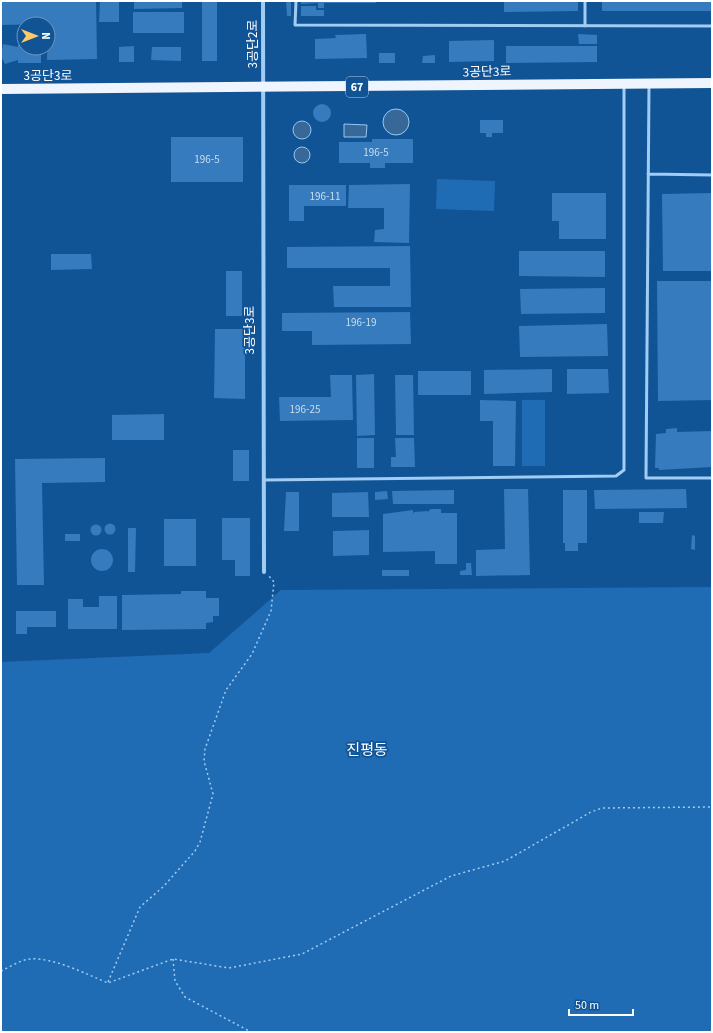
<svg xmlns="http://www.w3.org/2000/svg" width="713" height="1033" viewBox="0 0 713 1033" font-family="'Source Sans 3','Noto Sans KR',sans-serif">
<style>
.green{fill:#206cb4}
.water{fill:#386898;stroke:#93c8f7}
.building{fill:#357bbd}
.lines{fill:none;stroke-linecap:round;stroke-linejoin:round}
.path{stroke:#a1ccf3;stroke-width:1.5;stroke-dasharray:2 3;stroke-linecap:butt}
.service{stroke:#a1ccf3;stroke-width:3}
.minor{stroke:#a1ccf3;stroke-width:4}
.primary{stroke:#eef5ff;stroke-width:10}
.labels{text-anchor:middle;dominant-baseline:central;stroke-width:3.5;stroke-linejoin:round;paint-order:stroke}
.number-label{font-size:11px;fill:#ccdeee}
.shield{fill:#115496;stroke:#b8cce0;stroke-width:1}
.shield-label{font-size:12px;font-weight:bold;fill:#fff}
.street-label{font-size:13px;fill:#fff;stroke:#115496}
.quarter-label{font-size:15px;fill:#fff;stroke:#115496}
</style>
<rect width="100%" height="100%" fill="#115496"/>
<!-- green -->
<path class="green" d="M437,179L495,181L494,211L436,209Z
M522,400H545V466H522Z
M712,587V1032H1V662L209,653L281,590Z"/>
<!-- water -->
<path class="water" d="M383 122a13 13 0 1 1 26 0a13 13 0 1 1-26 0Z
M293 130a9 9 0 1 1 18 0a9 9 0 1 1-18 0Z
M344,124L367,125L366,137H344Z
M294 155a8 8 0 1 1 16 0a8 8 0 1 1-16 0Z"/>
<!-- building -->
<path class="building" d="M1,1H96L97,59L47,60L48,24L1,25Z
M100,1H119V22H99Z
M134,1H182V8L134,9Z
M202,1H217V61H202Z
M286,1H291V16H287Z
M301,1H376V3H324V8H318V3L301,4Z
M504,1H578V11L504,12Z
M602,1H712V11H602Z
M301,6H316V10H324V16H301Z
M133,12H184V33H133Z
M366,34L367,58L315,59V39L336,38L335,35Z
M578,34L597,35V44H579Z
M494,40V61L449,62V41Z
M3,44L18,47V45H24V48H41V63H18V60L5,64L1,56Z
M134,46V62H119V47Z
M506,46H597V62L506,63Z
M152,47H181V61L151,60Z
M379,53H395V63H379Z
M435,55V63H422L423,56Z
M313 113a9 9 0 1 1 18 0a9 9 0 1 1-18 0Z
M480,120H503V133H492V137H486V133H480Z
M171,137H243V182H171Z
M372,139H413V163H385V168H370V163H339V142H372Z
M410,184L409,243L374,242L375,230L384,229V208H348L349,185Z
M289,185H346V206H304V221H289Z
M552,193H606V239H559V221H552Z
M712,193V271H663L662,194Z
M410,246L411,307H334L333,286H390V268H287V247Z
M519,251H605V277L519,276Z
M51,254H91L92,269L51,270Z
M226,271H242V316H226Z
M657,281H712V400L658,401Z
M605,288V313L521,314L520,289Z
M410,312L411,344L312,345V331H282V313Z
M607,324L608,356L520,357L519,326Z
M215,329H245V399L214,398Z
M552,369V392L484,394V370Z
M567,369H608L609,393L567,394Z
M418,371H471V395H418Z
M374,374L375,435L357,436L356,375Z
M330,375H352L353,420L280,421L279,397H331Z
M395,375H413L414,435H396Z
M480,400L516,401L515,466H493V421H480Z
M164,414V440H112V415Z
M677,428V432L712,431V467L659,470V468H655L656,434L666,433V429Z
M357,438H374V468H357Z
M395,438H414L415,467H391V457H396Z
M233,450H249V481H233Z
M105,458V482L42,483L44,585H17L15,459Z
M504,489H528L530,575L476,576V550L505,549Z
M686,489L687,508L595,509L594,490Z
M454,490V504H393L392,491Z
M563,490H587V543H578V551H565V543H563Z
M387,491L388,499L375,500V492Z
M286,492H299V531H284Z
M368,492L369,517H332V493Z
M432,509H441V513H457V564H435V551L383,552V514L413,510V514L414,512L428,511L429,513V510Z
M639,512H664L663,523H639Z
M222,518H250V576H235V560H222Z
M164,519H196V566H164Z
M104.5 529a5.5 5.5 0 1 1 11 0a5.5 5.5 0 1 1-11 0Z
M90.5 530a5.5 5.5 0 1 1 11 0a5.5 5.5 0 1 1-11 0Z
M128,528H136L135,572H128Z
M369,530V555L333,556V531Z
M65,534H80V541H65Z
M692,535L695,536V550L691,549Z
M91 560a11 11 0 1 1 22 0a11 11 0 1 1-22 0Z
M466,563H471L472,575H460V571L466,570Z
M382,570H409V576H382Z
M181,591H206V598H219V616H213V622L206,623V629L122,630V595L181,594Z
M99,596H117V629H68V599H83V607H99Z
M16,611H56V627H27V634H16Z"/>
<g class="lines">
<!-- path -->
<path class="path" d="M173,959L175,981L185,997L251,1032
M1,971C10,967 20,960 30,959C53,957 86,974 108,983L173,959L229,968L302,954L451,876L505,861L591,812L602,808L712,807
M108,982L140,907L164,886L195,851L200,842L213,794L204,761L205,749L226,690L252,654L271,611L274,582L269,576"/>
<!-- service -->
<path class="service" d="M296,1L295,25L712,26
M585,1V26
M649,85L646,478H712
M648,174L712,175
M264,480L616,476L624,470V86"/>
<!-- minor -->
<path class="minor" d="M263,1L264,572"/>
<!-- primary -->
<path class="primary" d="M1,89L712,83"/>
</g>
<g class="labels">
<!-- number labels -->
<g class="number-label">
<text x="376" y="152">196-5</text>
<text x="207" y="159">196-5</text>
<text x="325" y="196">196-11</text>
<text x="361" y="322">196-19</text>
<text x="305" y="409">196-25</text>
</g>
<!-- shield labels -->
<rect class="shield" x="346" y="77" width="22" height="20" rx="3"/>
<g class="shield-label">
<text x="357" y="87">67</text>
</g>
<!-- street labels -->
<g class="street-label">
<text transform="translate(253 44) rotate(-90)">3공단2로</text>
<text transform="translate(487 72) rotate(-1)">3공단3로</text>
<text x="48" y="76">3공단3로</text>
<text transform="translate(250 330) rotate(-90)">3공단3로</text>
</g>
<!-- quarter labels -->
<g class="quarter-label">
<text x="367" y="750">진평동</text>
</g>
</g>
<!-- border -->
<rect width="713" height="1033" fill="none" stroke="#ffffff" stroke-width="4"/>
<!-- north arrow -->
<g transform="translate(36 36) rotate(90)"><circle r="19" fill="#115496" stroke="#7098c0"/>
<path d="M0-3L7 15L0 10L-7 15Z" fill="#ffc864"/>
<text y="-6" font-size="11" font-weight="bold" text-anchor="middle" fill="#ffffff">N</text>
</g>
<!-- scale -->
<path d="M569 1009v6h64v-6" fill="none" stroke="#ffffff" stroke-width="2"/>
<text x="575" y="1009" font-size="12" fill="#ffffff" stroke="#115496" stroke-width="3" paint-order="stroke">50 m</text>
</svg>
